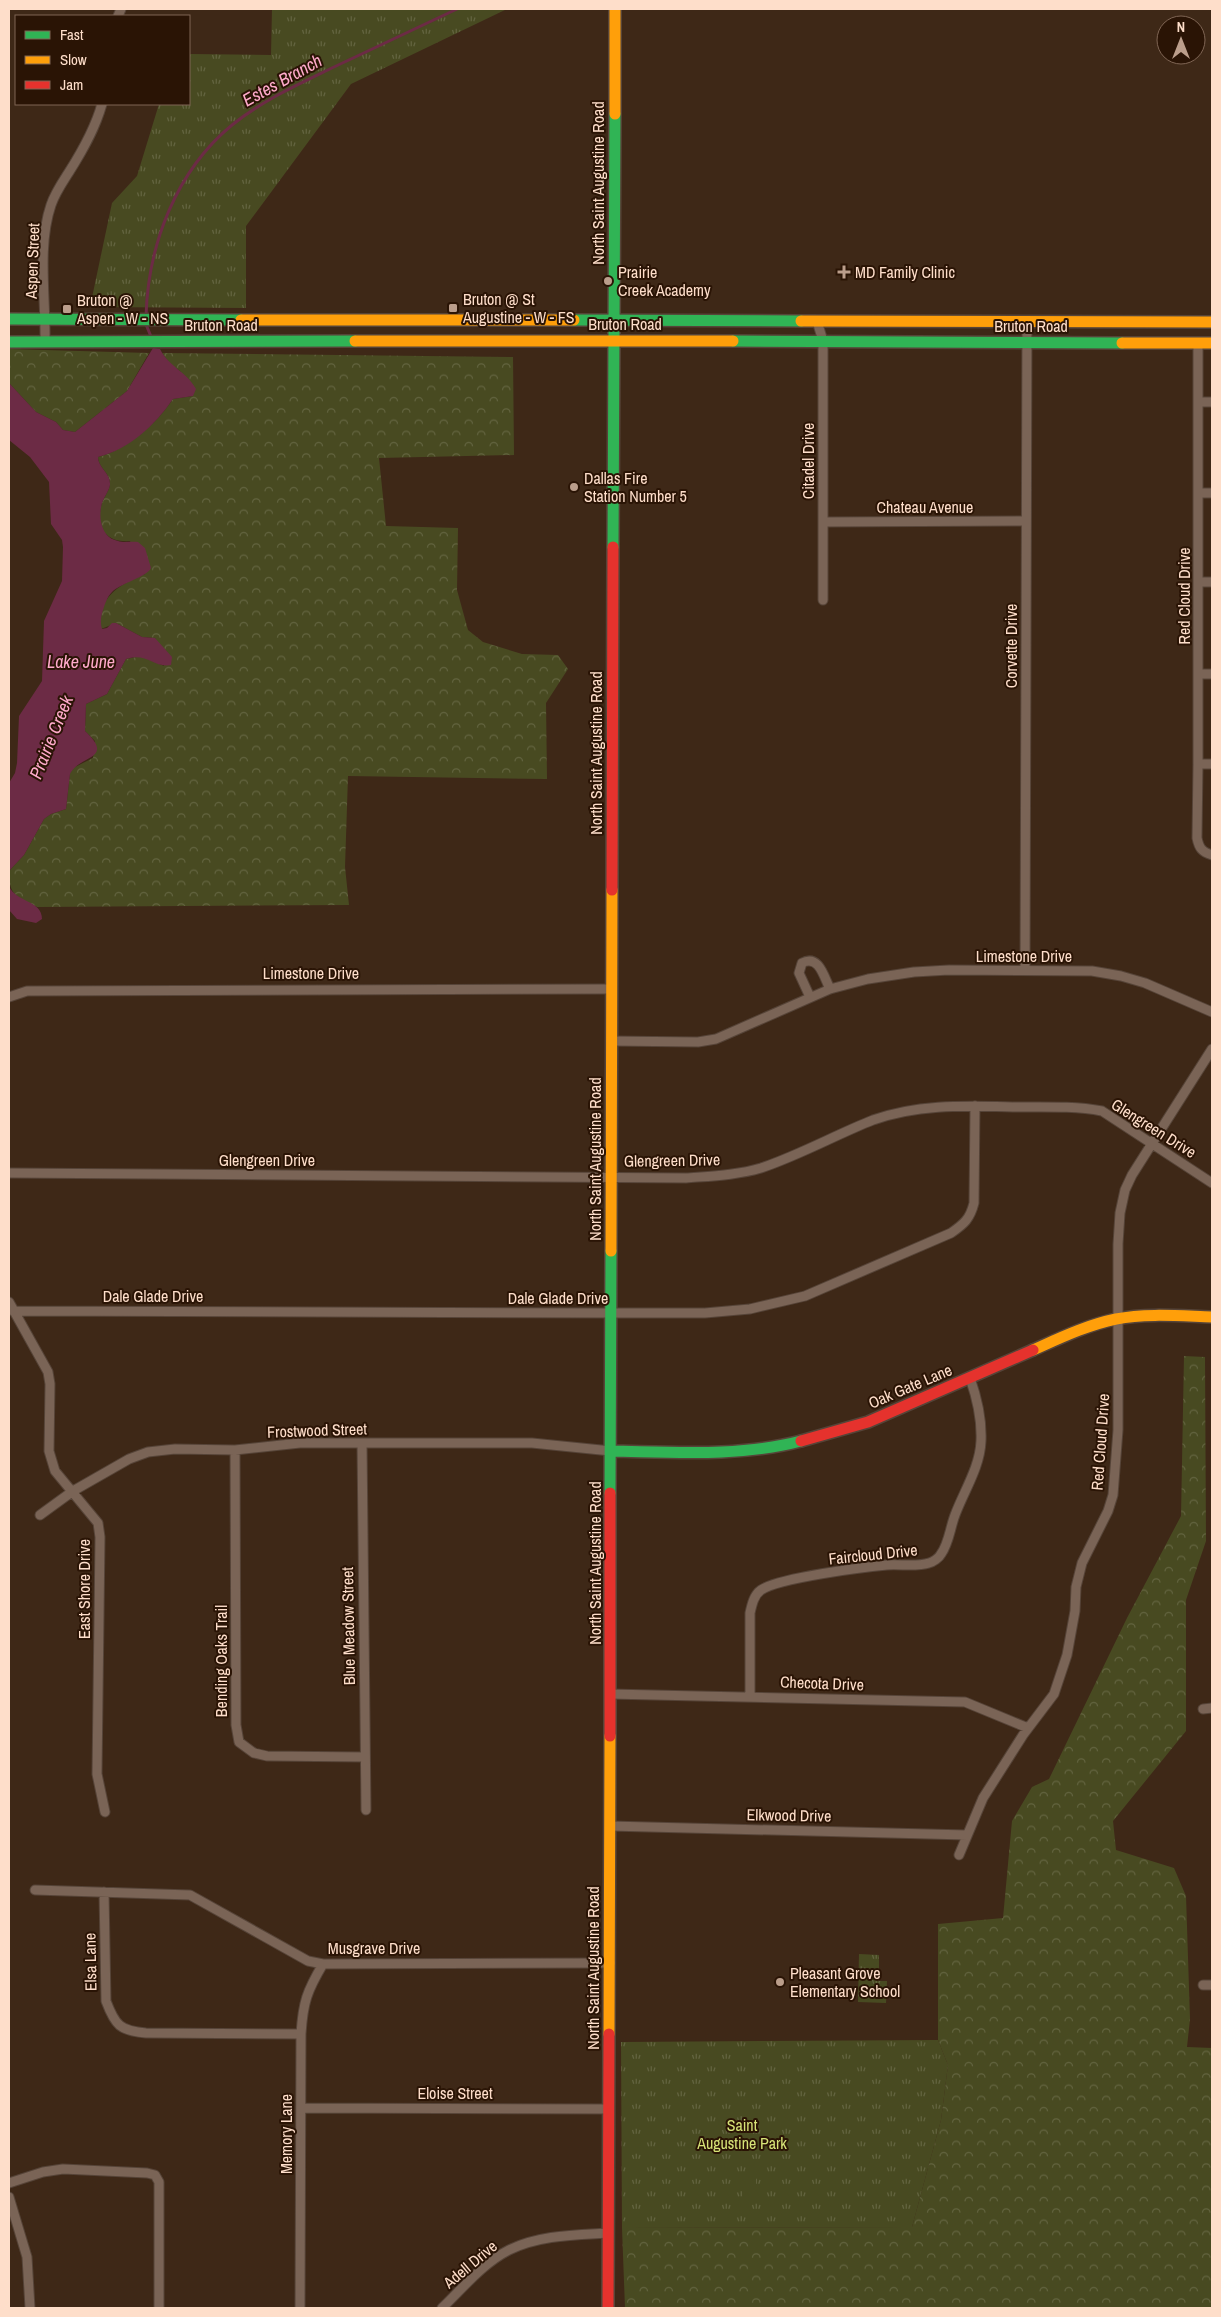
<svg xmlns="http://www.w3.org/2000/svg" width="1221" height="2317" viewBox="0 0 1221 2317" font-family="'Archivo Narrow',sans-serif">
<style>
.grass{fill:url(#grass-tufts)}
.forest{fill:url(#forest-crowns)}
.pitch{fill:#484a21}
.water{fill:#6c2b45}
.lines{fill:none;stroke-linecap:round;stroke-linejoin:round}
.stream{stroke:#6c2b45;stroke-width:3}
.street-casing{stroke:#564438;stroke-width:11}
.fast-casing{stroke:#564438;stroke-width:14}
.slow-casing{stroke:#564438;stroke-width:14}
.jam-casing{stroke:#564438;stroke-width:14}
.street{stroke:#7a6456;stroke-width:9}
.fast{stroke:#30b455;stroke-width:11}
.slow{stroke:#ff9f0a;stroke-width:11}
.jam{stroke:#e5322d;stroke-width:11}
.poi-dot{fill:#bb9e8b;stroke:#2a1405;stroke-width:2}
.labels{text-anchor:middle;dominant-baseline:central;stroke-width:4;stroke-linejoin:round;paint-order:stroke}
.street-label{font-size:16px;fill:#fedeca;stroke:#2a1405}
.poi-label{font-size:16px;fill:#fedeca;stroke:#2a1405;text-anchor:start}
.park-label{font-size:16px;fill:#d6e377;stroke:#2a1405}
.water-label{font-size:18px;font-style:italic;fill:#ffaacb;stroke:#2a1405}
</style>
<defs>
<pattern id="grass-tufts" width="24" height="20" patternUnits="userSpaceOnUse" patternTransform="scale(1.25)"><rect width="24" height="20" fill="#484a21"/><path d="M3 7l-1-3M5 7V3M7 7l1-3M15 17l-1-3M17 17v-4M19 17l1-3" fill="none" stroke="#636440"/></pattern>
<pattern id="forest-crowns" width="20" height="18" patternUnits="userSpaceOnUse" patternTransform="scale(1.25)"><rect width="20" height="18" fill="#484a21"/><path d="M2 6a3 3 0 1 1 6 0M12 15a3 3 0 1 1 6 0" fill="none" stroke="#636440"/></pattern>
</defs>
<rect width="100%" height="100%" fill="#3e2817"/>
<!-- grass -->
<path class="grass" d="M272,9H507L351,84L246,226V308L90,307L112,203L137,176L159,104H189V54L271,55Z
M859,1954L879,1955V1981H887L886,2003L858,2002Z
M938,2040L948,2065L941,2120L912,2227L622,2228L621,2042Z"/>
<!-- forest -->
<path class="forest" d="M9,349L149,353L127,391L75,432L63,430L56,422L36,412L9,383Z
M162,353L513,357L514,455L379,458L386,526L458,528L457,590L468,630L483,642L522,654L558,655L568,669L546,703L547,779L348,776L345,867L349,905L37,907C17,896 9,897 9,871L24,855L44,819L51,814L66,809L70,773L73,768L93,758L95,741L85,731L86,704L107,694L126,659L141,656L164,666L155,638L142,637L116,623L101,629C95,599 121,583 145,574L130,541C105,543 95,526 102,503C104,497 109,491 110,485C111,473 98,468 98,457C127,450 157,423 173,399L193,396L180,371L171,365Z
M1184,1356L1205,1357L1206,1541L1186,1600V1731L1113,1821L1116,1850L1174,1868L1186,1896L1190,2019L1187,2047L1212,2048V2308H625L622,2228L912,2227L941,2120L948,2065L938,2040V1924L1003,1918L1012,1821L1032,1787L1049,1779L1127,1618L1181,1516Z"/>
<!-- pitch -->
<path class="pitch" d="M742,2173H756V2203H742Z"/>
<!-- water -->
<path class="water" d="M153,348L160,349C169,367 187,372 196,389L193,396L173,399C155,425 130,449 98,457C98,468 111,473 110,485C109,491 104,497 102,503C98,517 101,538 118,541C124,543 131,541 138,542L145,548L151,568C147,577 121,583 112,592C107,597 105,604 103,610C101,616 100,623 102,629L107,628L112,623H116L142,637L155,638L172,657L171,665C153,668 147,652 126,659L107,694L86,704L85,731C116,760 79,755 70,774L66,809L51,814L44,819L24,855L9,871V783L15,773L17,763L19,716L42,681L44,621L62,581L63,547L62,540L51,524L49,482L30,457L9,440V383L36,412L56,422L63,430L75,432L127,391Z
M9,886C15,902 42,900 42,919L36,923L17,919L9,910Z"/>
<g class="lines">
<!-- stream -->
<path class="stream" d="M146,316C148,245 176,171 232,125C263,100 299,84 334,67C375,48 416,28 457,9
M145,322L152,339"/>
<!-- street casing -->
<g class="street-casing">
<path id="street" d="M118,16L121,9
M817,321L823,341V600
M45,342C46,299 37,246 51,205C55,193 62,183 69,172C83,150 95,129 102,104
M1198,343V764L1197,838C1199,848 1202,852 1212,855
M1198,402H1212
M1199,493H1212
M823,522L1026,521
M1199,582H1212
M1199,674H1212
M1198,764H1212
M1025,970L1027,322
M9,997L27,991L612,989
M810,997L799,973L802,963C819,954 824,977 830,989
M611,1041L698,1042L716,1039L830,989L868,979L914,972L949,970L1092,971L1121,976L1145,983L1212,1012
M9,1173L686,1178C711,1176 738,1175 761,1168C800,1155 835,1135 873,1120C920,1103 969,1106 1019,1107C1047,1107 1075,1106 1102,1111L1212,1183
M9,1302L48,1372L50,1384L49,1451L55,1471L98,1523L100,1537L97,1774L105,1812
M13,1311L611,1313H705L750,1309L805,1296L951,1233C964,1224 970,1219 974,1203L975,1106
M362,1443L366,1810
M235,1450L236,1725L239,1742L254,1753L267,1756L365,1757
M40,1515L73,1491L129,1459L148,1452L175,1449L235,1450L300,1443H532L611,1451
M610,1694L965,1702L1028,1728
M750,1696V1613C752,1604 754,1595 761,1590C778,1578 864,1567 887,1565C900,1564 917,1567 929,1563C933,1562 939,1558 941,1554C949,1543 950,1528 955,1515C964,1491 980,1467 981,1441C982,1419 977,1398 970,1378
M1203,1709L1212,1708
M610,1826L967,1835
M959,1855L983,1798L1023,1735L1054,1694L1067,1655L1075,1611L1076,1587L1082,1563L1108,1511L1113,1495L1118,1430V1244L1120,1213L1125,1190L1132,1175L1212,1049
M35,1890L190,1895L308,1961L323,1964L610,1963
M104,1892L106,2001C115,2025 120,2031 146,2033L301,2034
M1203,1985H1212
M301,2108L609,2109
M9,2183L43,2172L63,2169L147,2173L155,2175L159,2182V2308
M9,2197L27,2257L30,2308
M300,2308L301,2034C303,2002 307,1991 323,1964
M442,2308C462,2289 483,2263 509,2250C539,2235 575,2235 608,2233"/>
</g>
<!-- fast casing -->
<g class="fast-casing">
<path id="fast" d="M9,319L241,320
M574,320L801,321
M733,341L1122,343
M9,342L355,341
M613,547L615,114
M611,1451C673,1452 740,1457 801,1441
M610,1493L611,1251"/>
</g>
<!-- slow casing -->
<g class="slow-casing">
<path id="slow" d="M615,114V9
M241,320H574
M801,321L1212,322
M355,341H733
M1122,343H1212
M611,1251L612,890
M1033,1350C1060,1338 1087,1325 1116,1319C1147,1313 1180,1316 1212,1317
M609,2034L610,1736"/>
</g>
<!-- jam casing -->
<g class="jam-casing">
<path id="jam" d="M612,890L613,547
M801,1441L868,1422L1033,1350
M610,1736V1493
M608,2308L609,2034"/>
</g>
<!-- street -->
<use href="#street" class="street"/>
<!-- fast -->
<use href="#fast" class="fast"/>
<!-- slow -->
<use href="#slow" class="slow"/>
<!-- jam -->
<use href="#jam" class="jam"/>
</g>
<!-- markers -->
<g class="poi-dot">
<path d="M841.5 264.5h5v5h5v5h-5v5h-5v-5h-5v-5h5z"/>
<circle cx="608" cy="281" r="5"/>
<rect x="448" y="303" width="10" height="10" rx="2.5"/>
<rect x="62" y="304" width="10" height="10" rx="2.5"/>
<circle cx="574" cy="487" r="5"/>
<circle cx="780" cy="1982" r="5"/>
</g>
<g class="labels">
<!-- street labels -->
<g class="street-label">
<text transform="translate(598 183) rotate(-90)">North Saint Augustine Road</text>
<text transform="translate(32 261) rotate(-88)">Aspen Street</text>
<text x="625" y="324">Bruton Road</text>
<text x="221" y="325">Bruton Road</text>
<text x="1031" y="326">Bruton Road</text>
<text transform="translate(808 461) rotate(-90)">Citadel Drive</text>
<text x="925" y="507">Chateau Avenue</text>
<text transform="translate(1184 596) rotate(-90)">Red Cloud Drive</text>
<text transform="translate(1011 646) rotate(-90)">Corvette Drive</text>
<text transform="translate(596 753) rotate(-90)">North Saint Augustine Road</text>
<text x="1024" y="956">Limestone Drive</text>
<text x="311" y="973">Limestone Drive</text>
<text transform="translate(1154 1128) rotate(32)">Glengreen Drive</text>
<text transform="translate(595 1159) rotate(-90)">North Saint Augustine Road</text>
<text x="267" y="1160">Glengreen Drive</text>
<text transform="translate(672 1160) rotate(-1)">Glengreen Drive</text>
<text x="153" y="1296">Dale Glade Drive</text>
<text x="558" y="1298">Dale Glade Drive</text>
<text transform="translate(910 1386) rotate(-23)">Oak Gate Lane</text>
<text transform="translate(317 1430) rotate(-2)">Frostwood Street</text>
<text transform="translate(1100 1442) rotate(-86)">Red Cloud Drive</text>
<text transform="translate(873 1554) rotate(-6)">Faircloud Drive</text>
<text transform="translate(595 1563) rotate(-90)">North Saint Augustine Road</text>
<text transform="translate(84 1589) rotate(-90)">East Shore Drive</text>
<text transform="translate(348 1626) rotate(-91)">Blue Meadow Street</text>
<text transform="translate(221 1661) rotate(-90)">Bending Oaks Trail</text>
<text transform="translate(822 1683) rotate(2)">Checota Drive</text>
<text transform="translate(789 1815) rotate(1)">Elkwood Drive</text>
<text x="374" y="1948">Musgrave Drive</text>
<text transform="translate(90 1962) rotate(-91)">Elsa Lane</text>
<text transform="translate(593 1968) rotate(-90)">North Saint Augustine Road</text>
<text x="455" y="2093">Eloise Street</text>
<text transform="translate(286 2134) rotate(-90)">Memory Lane</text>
<text transform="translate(470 2264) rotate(-40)">Adell Drive</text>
</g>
<!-- poi labels -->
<g class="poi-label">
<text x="618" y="272">Prairie<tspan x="618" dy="18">Creek Academy</tspan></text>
<text x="855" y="272">MD Family Clinic</text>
<text x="463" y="299">Bruton @ St<tspan x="463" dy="18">Augustine - W - FS</tspan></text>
<text x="77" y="300">Bruton @<tspan x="77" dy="18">Aspen - W - NS</tspan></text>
<text x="584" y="478">Dallas Fire<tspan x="584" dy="18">Station Number 5</tspan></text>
<text x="790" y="1973">Pleasant Grove<tspan x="790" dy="18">Elementary School</tspan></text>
</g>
<!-- park labels -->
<g class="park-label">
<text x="742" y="2125">Saint<tspan x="742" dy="18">Augustine Park</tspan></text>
</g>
<!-- water labels -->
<g class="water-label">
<text transform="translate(282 80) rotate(-29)">Estes Branch</text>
<text x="81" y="661">Lake June</text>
<text transform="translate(51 737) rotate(-68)">Prairie Creek</text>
</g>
</g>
<!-- border -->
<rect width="1221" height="2317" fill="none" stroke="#fedeca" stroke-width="20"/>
<!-- legend -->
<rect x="15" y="15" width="175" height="90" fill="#2a1405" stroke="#7f6554"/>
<rect x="25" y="31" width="25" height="8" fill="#30b455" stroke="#7f6554"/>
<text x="60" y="40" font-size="15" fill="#fedeca">Fast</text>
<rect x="25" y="56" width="25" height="8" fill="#ff9f0a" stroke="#7f6554"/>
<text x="60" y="65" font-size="15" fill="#fedeca">Slow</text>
<rect x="25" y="81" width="25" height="8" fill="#e5322d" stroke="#7f6554"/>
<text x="60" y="90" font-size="15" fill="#fedeca">Jam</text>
<!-- north arrow -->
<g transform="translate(1181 40)"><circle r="24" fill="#2a1405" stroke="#7f6554"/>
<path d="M0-4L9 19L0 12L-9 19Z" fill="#bb9e8b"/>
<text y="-8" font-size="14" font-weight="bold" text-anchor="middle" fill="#fedeca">N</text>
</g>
</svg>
